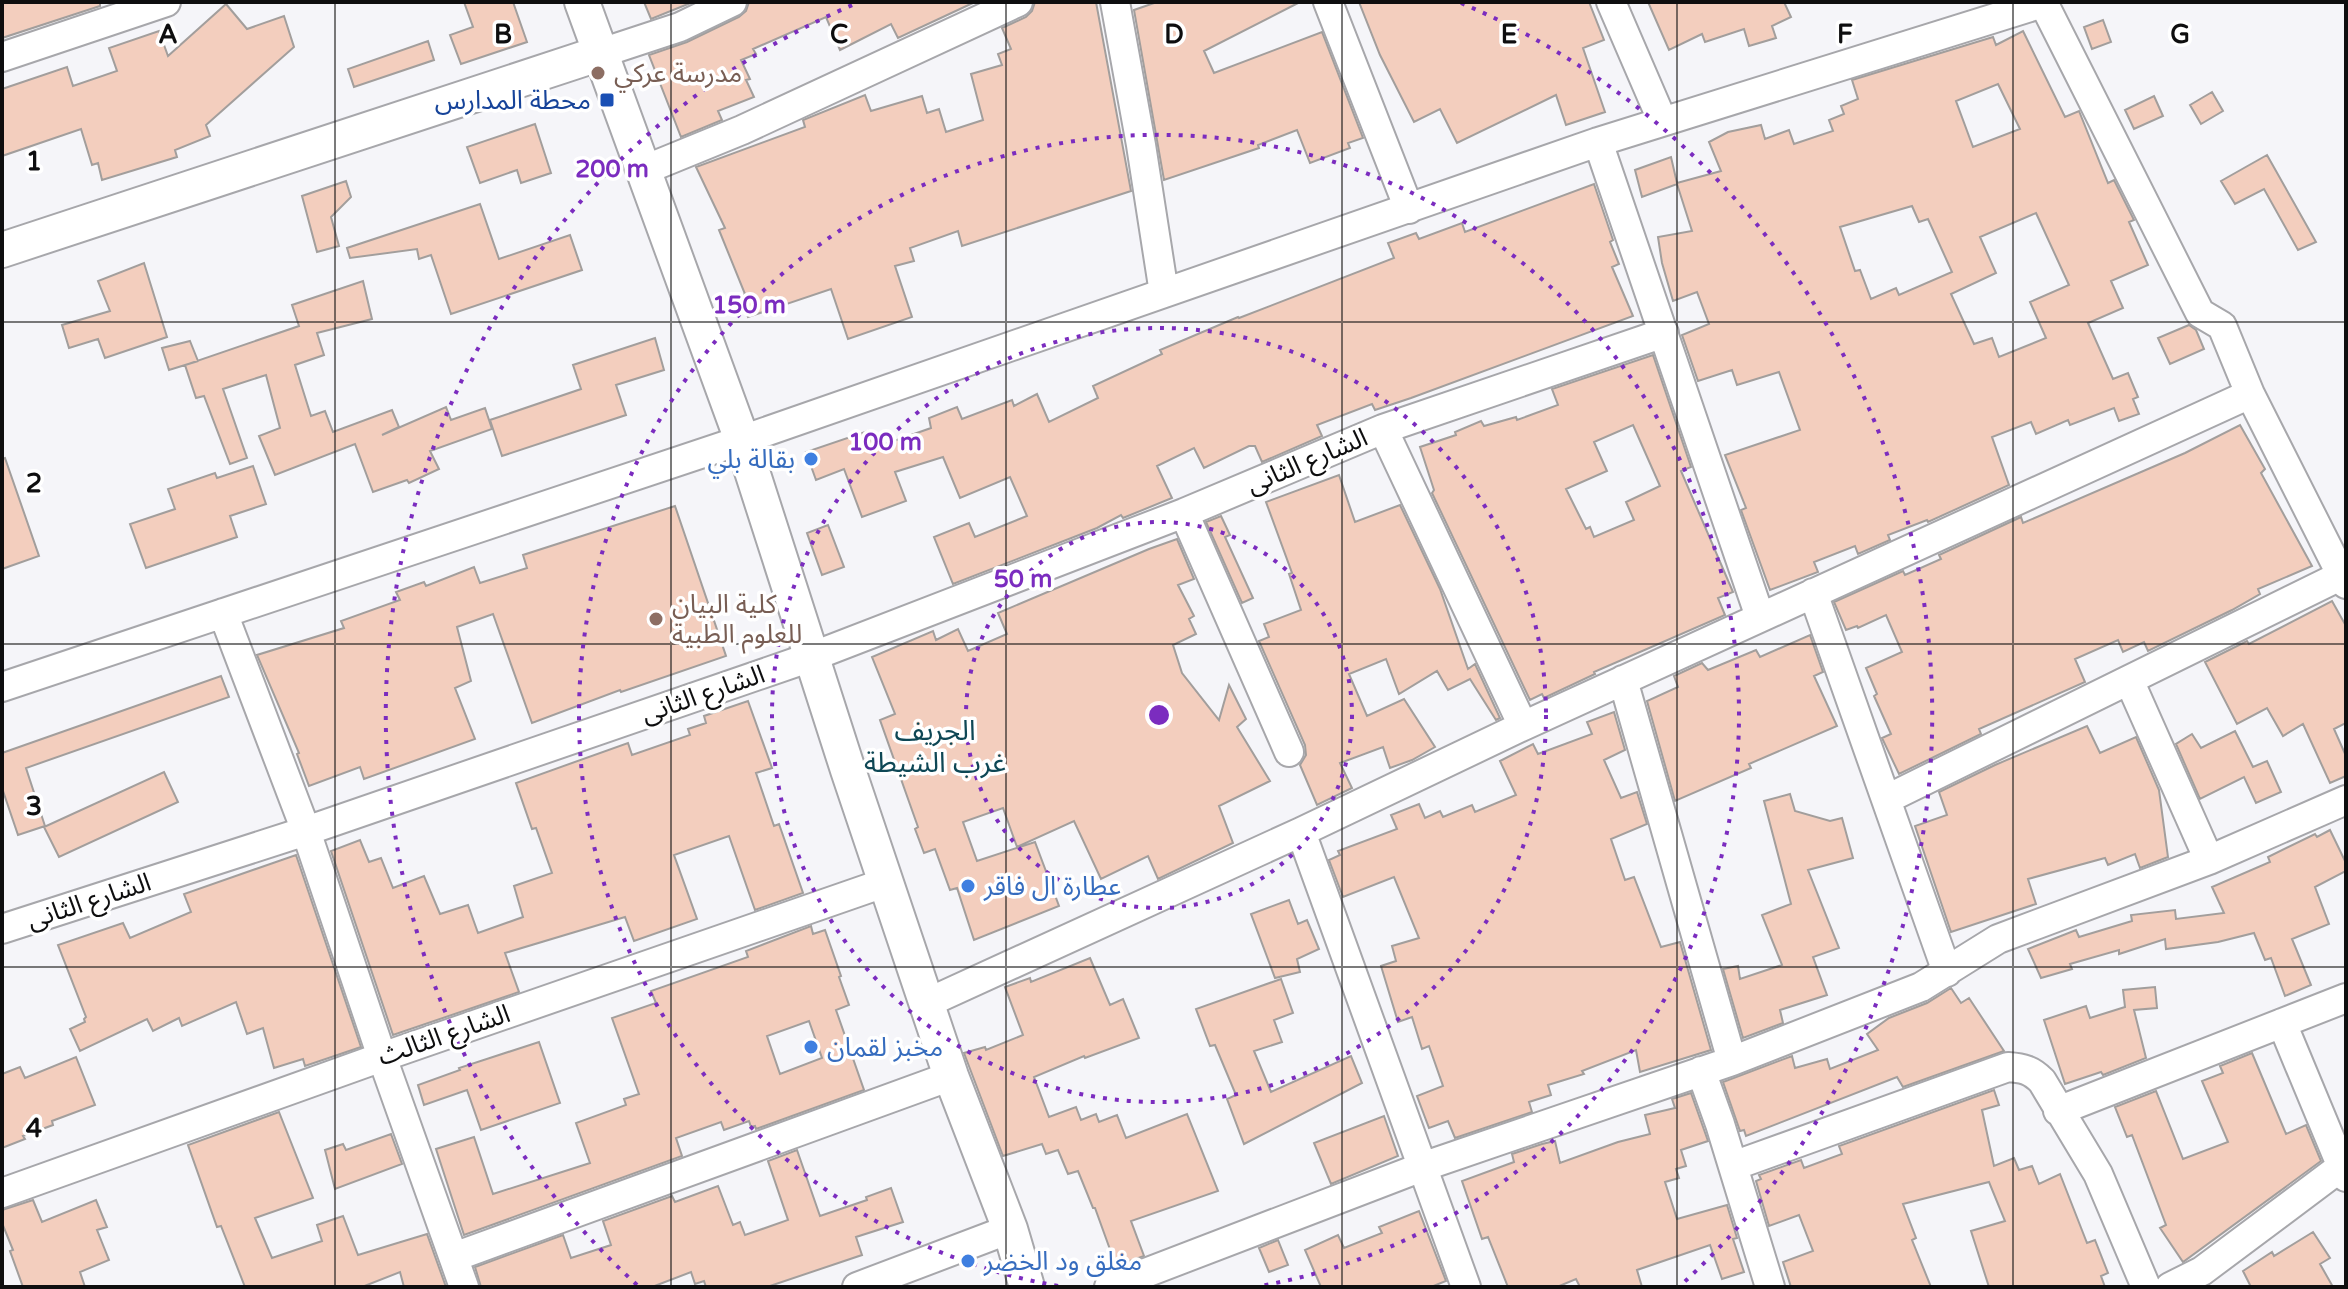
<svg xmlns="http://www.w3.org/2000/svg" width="2348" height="1289" viewBox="0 0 2348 1289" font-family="'Varela Round','Noto Sans Arabic',sans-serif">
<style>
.building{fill:#f3cebe;stroke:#a29e9c;stroke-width:2;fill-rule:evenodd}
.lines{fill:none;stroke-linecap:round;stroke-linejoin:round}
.minor-casing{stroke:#a7a7ab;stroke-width:32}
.tertiary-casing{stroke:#a7a7ab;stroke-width:38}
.minor{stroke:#fff;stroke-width:28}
.tertiary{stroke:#fff;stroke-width:34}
.grid{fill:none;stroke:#0e0e0f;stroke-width:2;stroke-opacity:0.55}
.ring{fill:none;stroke:#7b2cbf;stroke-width:4;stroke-dasharray:4 8}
.education-dot{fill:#8d6e63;stroke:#fff;stroke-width:3}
.transit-dot{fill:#1a4fb4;stroke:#fff;stroke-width:3}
.shop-dot{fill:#3f7fe0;stroke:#fff;stroke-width:3}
.labels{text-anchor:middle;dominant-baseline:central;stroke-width:7;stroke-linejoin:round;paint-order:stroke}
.education-label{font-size:26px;fill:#785e54;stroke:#fff;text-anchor:start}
.transit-label{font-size:26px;fill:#164399;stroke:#fff;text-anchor:end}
.shop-label{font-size:26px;fill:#366cbe;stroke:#fff;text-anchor:start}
.street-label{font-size:26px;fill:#0e0e0f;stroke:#fff}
.neighbourhood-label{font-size:28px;fill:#0e4755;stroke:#fff}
.grid-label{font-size:26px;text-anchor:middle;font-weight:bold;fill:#0e0e0f;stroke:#fff;stroke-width:7;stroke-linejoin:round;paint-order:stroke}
.centre{fill:#7b2cbf;stroke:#fff;stroke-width:4}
.ring-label{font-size:24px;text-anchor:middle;font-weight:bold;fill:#7b2cbf;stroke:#fff;stroke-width:7;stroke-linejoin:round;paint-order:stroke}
</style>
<rect width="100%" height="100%" fill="#f5f5f9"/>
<!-- building -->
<path class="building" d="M2,2H100V6L2,38Z
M464,2H513L527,42L461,64L450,35L473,27Z
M644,2H693L651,19Z
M749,2H975L898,38L891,24L840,50L826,17L753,49L756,54L741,60L750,79L746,80L754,97L718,111L722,120L681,137L649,55L687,42L739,17L746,11Z
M1035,2H1096L1131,191L962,246L958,231L910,248L914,261L895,266L912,317L848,339L831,289L748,317L741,296L745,294L719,230L725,228L696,167L805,127L803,120L865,95L871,111L922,96L927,113L939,109L946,132L983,120L971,74L1002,65L998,54L1011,49L1002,28L1026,17L1032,11Z
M1157,2H1300L1204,51L1214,73L1322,32L1363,138L1348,143L1350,148L1310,163L1297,130L1258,145L1259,148L1164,180L1134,10Z
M1359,2H1589L1604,40L1583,48L1605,112L1566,125L1556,95L1457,143L1440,109L1414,122L1380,55Z
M1648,2H1784L1791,17L1772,26L1776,38L1749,46L1744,29L1705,42L1702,34L1669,50Z
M226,4L247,29L284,16L294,47L206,125L210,136L175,150L177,157L102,180L98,163L92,165L81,129L2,156V89L67,67L73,86L117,71L109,48L159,31L168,56Z
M2103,20L2111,42L2092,49L2084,27Z
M2023,31L2065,117L2079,111L2108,183L2114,180L2134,220L2129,222L2148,265L2111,281L2123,308L2088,323L2113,379L2128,373L2138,397L2133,399L2139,414L2119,421L2114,408L2070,425L2068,420L2036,434L2031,422L1992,437L2009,485L1928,522L1927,520L1888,535L1890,540L1858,554L1855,546L1814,562L1818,572L1770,590L1741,510L1746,508L1725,455L1800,430L1779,372L1737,385L1732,370L1698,381L1682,335L1709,324L1697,292L1673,301L1662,263L1658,237L1692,231L1677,184L1642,197L1635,170L1671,157L1677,183L1721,171L1709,142L1728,132L1761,125L1765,139L1789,130L1794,144L1833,131L1829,120L1844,114L1841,106L1858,99L1852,80L1993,37L1996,45ZM1998,84L2020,129L1973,147L1956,101ZM1912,206L1919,222L1928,219L1952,272L1899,295L1896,288L1871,299L1860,270L1855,271L1840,227ZM2036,213L2069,285L2030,302L2046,338L1999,357L1992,338L1974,344L1951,294L1996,273L1980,237Z
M428,41L434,60L354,87L348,69Z
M2212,92L2223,111L2201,124L2190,105Z
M2154,96L2163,116L2134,129L2125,110Z
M535,124L551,173L521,183L517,170L480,183L467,147Z
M2267,155L2316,242L2298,250L2264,189L2235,204L2221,181Z
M346,181L351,197L331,217L339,246L317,252L302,196Z
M1594,184L1613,240L1610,242L1619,264L1612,267L1633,316L1411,398L1375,410L1372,404L1317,425L1322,436L1262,462L1255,446H1249L1204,468L1194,448L1157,466L1172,498L1123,518L1121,515L1097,528L953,584L934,537L969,523L975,537L1027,516L1010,477L960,498L943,457L895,472L906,501L862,517L844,469L816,480L806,452L868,431L874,448L931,428L929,418L957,407L962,419L1012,400L1014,406L1037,394L1049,422L1098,398L1093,386L1162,354L1160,350L1238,317L1239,318L1394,258L1388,243L1416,233L1419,239L1462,223L1465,232Z
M480,204L499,259L570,235L582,270L451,314L431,255L419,259L417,249L350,258L347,248Z
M144,263L167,337L105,358L98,339L69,348L62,325L110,311L98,281Z
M363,281L372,319L317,333L324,355L295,365L311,416L325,411L333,432L392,410L399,427L382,435L446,407L451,420L485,408L492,429L430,451L439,469L409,483L407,480L373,492L355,444L275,475L259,436L280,428L266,375L223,389L247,458L230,464L204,396L196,398L185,365L299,326L292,305Z
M2189,325L2196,330L2204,349L2170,364L2158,338Z
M655,338L664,370L616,385L626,415L502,456L490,420L581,389L573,365Z
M190,341L198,361L169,370L162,348Z
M1653,355L1691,467L1681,471L1733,592L1718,598L1725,615L1594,672L1595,674L1544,698L1542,694L1530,700L1432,493L1434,490L1420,447L1456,435L1455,432L1481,421L1484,426L1516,417L1517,420L1558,405L1552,389ZM1633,425L1660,486L1626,502L1634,520L1594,537L1590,527L1586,529L1566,489L1607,471L1594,442Z
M2240,425L2265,469L2261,473L2312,566L2258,589L2260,594L2232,610L2148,651L2144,642L2123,652L2118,640L2075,659L2085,682L1979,729L1981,734L1899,774L1882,738L1891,734L1874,696L1877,694L1866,668L1902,652L1886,615L1858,628L1857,626L1846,630L1834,602L1903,571L1905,575L1941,559L1939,555L2021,517L2023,523L2185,453Z
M5,458L39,556L2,569V459Z
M253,466L266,504L230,516L237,537L146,568L130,524L175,509L168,489L215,473L217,478Z
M1339,475L1355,522L1400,505L1440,589L1468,669L1475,664L1500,718L1496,720L1470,679L1448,690L1437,671L1399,694L1386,659L1349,674L1367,716L1404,699L1435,747L1412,760L1390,768L1383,747L1340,763L1352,788L1317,805L1300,765L1306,755L1305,745L1259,641L1269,637L1264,624L1301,610L1289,574L1292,573L1266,502Z
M675,506L726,656L621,692L620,690L532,723L493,614L457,627L471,681L455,688L475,739L364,779L360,767L309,786L297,754L299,753L257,655L344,628L341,621L400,600L396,592L424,582L426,586L474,567L480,583L527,568L523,555Z
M1221,516L1230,535L1225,537L1253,598L1242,603L1206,522Z
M828,525L844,567L822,575L807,533Z
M1177,539L1194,579L1178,585L1194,616L1189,619L1196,634L1173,645L1182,673L1219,720L1229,685L1246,719L1237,727L1270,781L1219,806L1233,843L1158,879L1148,856L1101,879L1074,821L1017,847L1003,808L963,822L977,861L1035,842L1059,906L974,940L957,888L950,890L935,849L924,853L915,829L918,827L880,720L895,714L872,657L933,631L936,640L958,629L968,651L1007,634L998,613L1149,549Z
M2332,601L2346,626V723L2334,729L2346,756V776L2330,783L2303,724L2283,736L2267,708L2237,724L2205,662L2247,641L2249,644Z
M1810,635L1823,672L1814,676L1837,726L1749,764L1751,768L1675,801L1647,701L1678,687L1674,676L1702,663L1708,670L1756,650L1760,657Z
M221,676L229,697L26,768L45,826L18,835L2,788V753Z
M748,701L772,768L756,773L774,826L779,824L803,893L755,910L729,836L674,855L697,919L634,941L625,917L505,953L519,992L393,1035L331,851L360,840L369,862L381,858L393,888L424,876L440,914L468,905L478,933L523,917L514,886L552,873L536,828L532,829L516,783L628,743L632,755L690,735L688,729L706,723L704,716Z
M1614,712L1625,750L1604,760L1621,798L1637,792L1647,824L1611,839L1625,880L1634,877L1661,947L1680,942L1711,1050L1640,1072L1636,1050L1582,1071L1584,1074L1548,1085L1551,1095L1529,1102L1532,1112L1455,1138L1448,1121L1429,1128L1417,1096L1443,1086L1429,1046L1422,1049L1412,1017L1398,1022L1381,966L1396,961L1392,946L1419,938L1394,877L1343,897L1329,860L1340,855L1338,851L1397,829L1391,815L1419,804L1425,818L1440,811L1443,817L1472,805L1475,812L1516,795L1500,761L1533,744L1538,754L1592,734L1587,722Z
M2087,726L2100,753L2136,737L2159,790L2168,857L2140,868L2135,854L2108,865L2105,858L2028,879L2036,904L1951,932L1915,826L1947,815L1939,792L1995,765Z
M2235,731L2253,767L2267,761L2281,792L2256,803L2244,777L2200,799L2176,744L2192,734L2201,748Z
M164,772L178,802L59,857L44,827Z
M1790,794L1795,811L1830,821L1842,818L1853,858L1808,870L1839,948L1813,957L1827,995L1780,1010L1783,1023L1743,1038L1723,969L1738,966L1740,979L1782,965L1762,915L1791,904L1764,801Z
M2330,830L2346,863V871L2315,887L2329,924L2292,939L2311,985L2285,996L2271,958L2265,960L2254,933L2218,942L2166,949L2165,939L2119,954V950L2070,964L2072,969L2041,978L2028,949L2076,930L2079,937L2132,921L2131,915L2175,910L2176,919L2224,913L2212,887L2270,862L2268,857L2315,834L2317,837Z
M296,855L361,1047L305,1066L303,1059L274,1068L263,1028L247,1034L236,1002L182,1026L179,1018L153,1031L147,1019L80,1051L70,1029L85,1022L84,1019L86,1017L58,945L123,923L130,938L191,912L184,894Z
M1289,900L1298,924L1307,920L1319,949L1297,959L1300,972L1275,978L1251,914Z
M811,926L813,934L825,930L841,976L839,977L849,1005L836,1010L864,1090L756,1129L755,1126L751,1127L749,1121L724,1130L721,1122L676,1138L682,1156L464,1235L436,1149L474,1137L493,1194L590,1163L576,1123L626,1105L624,1099L639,1094L612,1018L656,1003L651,991L748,957L746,951ZM809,1021L822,1058L780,1074L767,1036Z
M1090,958L1110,1005L1123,999L1139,1038L1085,1058L1084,1056L1034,1077L1049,1117L1076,1107L1081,1120L1096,1114L1099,1122L1117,1115L1126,1138L1187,1114L1218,1191L1131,1221L1144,1256L1116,1266L1095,1208H1093L1078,1171L1068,1174L1058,1150L1046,1154L1042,1144L1003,1156L964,1053L985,1047L986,1050L1023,1035L1005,987L1030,978L1031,982Z
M1281,979L1293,1013L1274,1020L1282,1042L1254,1051L1271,1092L1351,1056L1362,1083L1244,1144L1227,1099L1236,1095L1215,1045L1210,1046L1196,1009Z
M2155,987L2157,1008L2134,1010L2146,1058L2103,1075L2101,1072L2065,1084L2044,1020L2086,1006L2090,1018L2125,1007L2123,990Z
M1951,988L1961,1003L1969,998L2004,1051L1903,1087L1897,1077L1746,1136L1744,1130L1740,1131L1723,1082L1792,1056L1795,1068L1827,1059L1830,1069L1878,1050L1867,1034L1889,1018L1927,1003Z
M539,1042L560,1103L481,1130L467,1090L424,1105L418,1085L460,1070L459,1068Z
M2252,1053L2286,1134L2306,1125L2321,1161L2183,1262L2160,1228L2166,1225L2132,1135L2127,1137L2115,1107L2156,1091L2183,1159L2228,1142L2202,1081L2223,1073L2220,1066Z
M76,1057L95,1105L52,1121L53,1125L23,1136L25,1139L2,1148V1074L20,1067L25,1078Z
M1994,1090L1999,1105L1982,1110L1994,1166L2014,1158L2019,1170L2032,1166L2039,1184L2060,1174L2087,1243L2095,1240L2108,1273L2101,1276L2105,1287H1989L1971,1231L2005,1221L1989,1182L1903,1204L1916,1238L1912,1240L1931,1287H1791L1783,1262L1813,1251L1799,1215L1769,1226L1756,1181L1761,1179L1759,1175L1801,1160L1804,1168L1842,1154L1839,1146Z
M1691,1093L1708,1141L1681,1150L1686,1166L1676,1169L1679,1178L1665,1182L1677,1219L1727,1205L1737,1238L1733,1239L1744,1272L1722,1279L1710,1245L1637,1270L1642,1287H1580L1576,1279L1557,1287H1508L1488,1237L1482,1239L1462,1181L1514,1162L1512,1154L1542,1144L1555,1141L1560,1163L1618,1142L1650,1134L1645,1115L1675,1108L1672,1099Z
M279,1112L313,1198L255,1218L272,1258L322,1241L317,1225L343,1216L358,1255L427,1234L446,1287H404L400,1272L362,1287H245L221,1226L217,1227L188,1145Z
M1384,1116L1398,1156L1331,1184L1314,1143Z
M391,1134L402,1164L335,1189L325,1150L343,1144L346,1150Z
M797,1150L820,1216L867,1200L866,1197L891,1188L903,1222L856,1237L862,1255L767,1287H706L704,1281L695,1284L691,1272L652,1287H481L475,1267L563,1235L571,1258L611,1245L603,1221L672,1196L675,1202L718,1186L733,1225L740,1222L745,1235L788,1220L768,1161Z
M33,1200L42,1222L96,1200L107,1227L97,1230L109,1260L80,1272L85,1287H23L10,1251L13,1250L2,1223V1210Z
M1419,1211L1446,1281L1431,1287H1321L1305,1250L1338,1235L1344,1248L1382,1233L1379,1227Z
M2313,1232L2330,1258L2320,1264L2333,1287H2251L2243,1271L2272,1252L2274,1256Z
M1278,1240L1288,1265L1269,1272L1259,1248Z"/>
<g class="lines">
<!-- minor casing -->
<g class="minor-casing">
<path id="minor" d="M1115,2L1141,145L1164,293
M1328,2L1409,209
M1611,2L1662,120
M2043,2L2200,313L2222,326L2250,394L2346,584
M601,53L680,27L732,2
M2,57L166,2
M1598,142L1760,617
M644,170L742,130L1018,2
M1383,429L1523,726
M1184,513L1289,752
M1813,593L1947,972
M223,613L306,831L382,1057L464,1287
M1623,680L1732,1061
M2129,680L2209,860
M2,687L742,440L1598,142L2043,3
M1887,799L2342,575
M1301,832L1466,1287
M2,929L306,831L811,657L1184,513L1383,429L1664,333
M927,1003L1301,832L1523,726L2250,394
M2282,1023L2346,1177
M1701,1071L1720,1124L1770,1287
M2058,1111L2346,998
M1733,1166L2008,1067C2023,1068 2031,1070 2042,1081L2098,1174L2146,1287
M2,1193L382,1057L887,882
M454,1257L951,1076
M857,1287L1010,1229
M1109,1287L1422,1167L1732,1061L1921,987L1998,939L2209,860L2346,800
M2170,1287L2202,1271L2341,1167"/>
</g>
<!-- tertiary casing -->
<g class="tertiary-casing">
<path id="tertiary" d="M582,2L742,440L848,770L951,1076L1010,1229L1027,1287
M2,250L601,53"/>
</g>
<!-- minor -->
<use href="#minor" class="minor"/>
<!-- tertiary -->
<use href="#tertiary" class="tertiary"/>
</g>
<!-- grid -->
<path class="grid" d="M335,2V1287M671,2V1287M1006,2V1287M1342,2V1287M1677,2V1287M2013,2V1287M2,322H2346M2,644H2346M2,967H2346"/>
<!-- distance rings -->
<g class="ring">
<circle cx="1159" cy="715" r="193"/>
<circle cx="1159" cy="715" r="387"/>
<path d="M1058 1286A580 580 0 1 1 1260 1286"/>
<path d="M637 1285A773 773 0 0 1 857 3M1461 3A773 773 0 0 1 1681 1285"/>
</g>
<!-- markers -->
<g class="education-dot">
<circle cx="598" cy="73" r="8"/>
<circle cx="656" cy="619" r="8"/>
</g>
<rect class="transit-dot" x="599" y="92" width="16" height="16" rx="4"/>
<g class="shop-dot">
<circle cx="811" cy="459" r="8"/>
<circle cx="968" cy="886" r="8"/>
<circle cx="811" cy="1047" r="8"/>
<circle cx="968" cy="1261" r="8"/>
</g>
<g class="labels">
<!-- education labels -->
<g class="education-label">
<text x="614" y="73">مدرسة عركي</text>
<text x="672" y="604">كلية البيان<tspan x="672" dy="30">للعلوم الطبية</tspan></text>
</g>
<!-- transit labels -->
<g class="transit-label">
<text x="591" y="100">محطة المدارس</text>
</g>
<!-- shop labels -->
<g class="shop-label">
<text x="795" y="459" text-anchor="end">بقالة بلي</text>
<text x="984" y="886">عطارة ال فاقر</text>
<text x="827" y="1047">مخبز لقمان</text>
<text x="984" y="1261">مغلق ود الخضر</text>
</g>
<!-- street labels -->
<g class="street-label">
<text transform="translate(1307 461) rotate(-23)">الشارع الثانى</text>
<text transform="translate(703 694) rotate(-19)">الشارع الثانى</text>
<text transform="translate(89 901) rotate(-18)">الشارع الثانى</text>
<text transform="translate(444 1035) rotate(-19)">الشارع الثالث</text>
</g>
<!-- neighbourhood labels -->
<g class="neighbourhood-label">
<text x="935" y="731">الجريف<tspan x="935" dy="32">غرب الشيطة</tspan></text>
</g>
</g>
<g class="grid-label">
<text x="168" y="43">A</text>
<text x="503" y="43">B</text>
<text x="839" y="43">C</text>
<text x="1174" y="43">D</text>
<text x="1509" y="43">E</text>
<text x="1845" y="43">F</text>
<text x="2180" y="43">G</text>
<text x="34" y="170">1</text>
<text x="34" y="492">2</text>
<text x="34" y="815">3</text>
<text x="34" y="1137">4</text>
</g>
<circle cx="1159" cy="715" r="12" class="centre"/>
<g class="ring-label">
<text x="612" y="177">200 m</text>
<text x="749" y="313">150 m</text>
<text x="885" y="450">100 m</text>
<text x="1023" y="587">50 m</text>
</g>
<!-- border -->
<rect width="2348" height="1289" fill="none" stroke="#0e0e0f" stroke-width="8"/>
</svg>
